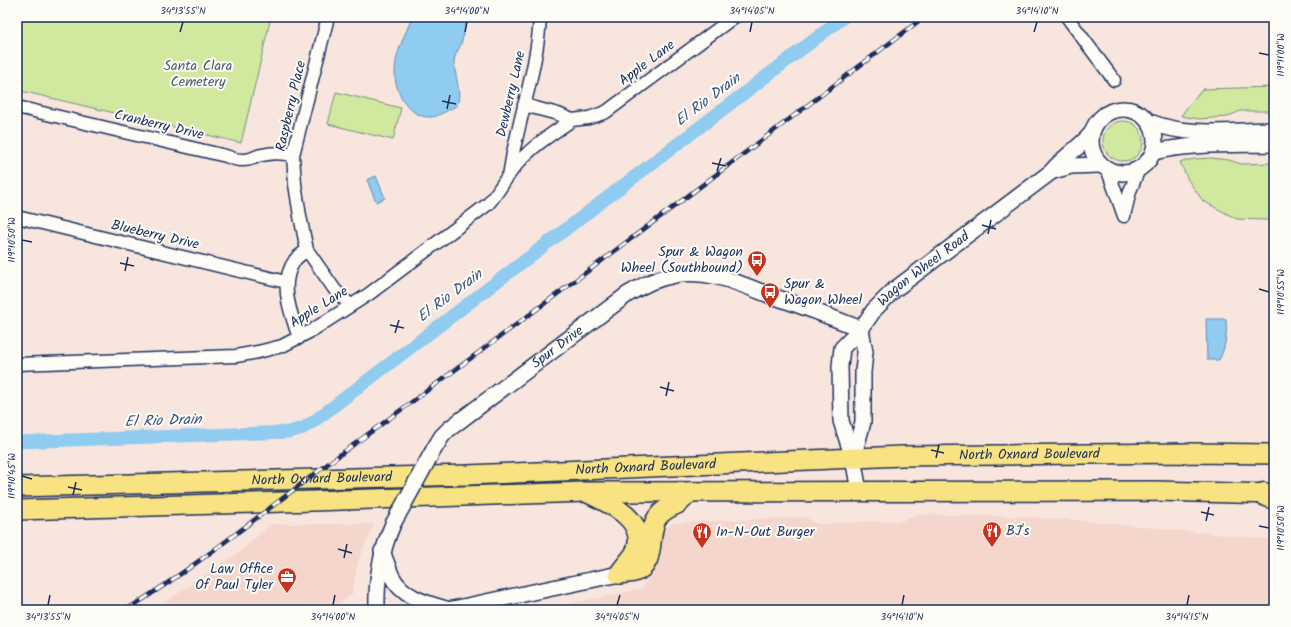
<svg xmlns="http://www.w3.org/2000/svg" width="1291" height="627" viewBox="0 0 1291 627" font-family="Kalam,sans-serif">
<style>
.built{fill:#f4d6cc}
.green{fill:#d0e99f;stroke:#768c7e}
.water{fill:#90cbf0;stroke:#618db6}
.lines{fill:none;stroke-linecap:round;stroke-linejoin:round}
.canal{stroke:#90cbf0;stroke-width:13}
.minor-casing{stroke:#1b2f5e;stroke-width:15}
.tertiary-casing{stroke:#1b2f5e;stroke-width:18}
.primary-casing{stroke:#1b2f5e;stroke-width:22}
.motorway-casing{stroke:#1b2f5e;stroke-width:25}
.minor{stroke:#fdfcf7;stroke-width:12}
.tertiary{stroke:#fdfcf7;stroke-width:15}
.primary{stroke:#f8e281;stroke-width:19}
.motorway{stroke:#f8e281;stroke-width:22}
.rail-casing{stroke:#1b2f5e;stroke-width:4.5}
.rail{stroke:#fdfcf7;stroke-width:3;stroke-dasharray:9;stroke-linecap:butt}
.tertiary-bridge-casing{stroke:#1b2f5e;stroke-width:18;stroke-linecap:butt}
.tertiary-bridge{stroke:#fdfcf7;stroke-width:15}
.ticks{fill:none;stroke:#1b2f5e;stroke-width:1.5}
.labels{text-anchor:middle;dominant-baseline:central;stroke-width:4;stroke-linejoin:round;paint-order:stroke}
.street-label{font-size:14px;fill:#1b2f5e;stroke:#fdfcf7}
.park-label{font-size:14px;fill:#485e6e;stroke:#fdfcf7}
.poi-label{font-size:14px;fill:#1b2f5e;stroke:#fdfcf7;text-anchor:start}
.water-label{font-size:15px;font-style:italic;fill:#385682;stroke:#fdfcf7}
.neatline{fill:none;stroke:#1b2f5e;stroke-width:1.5}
.ticks-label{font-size:10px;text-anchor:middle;fill:#1b2f5e}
</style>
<rect width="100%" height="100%" fill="#f8e6de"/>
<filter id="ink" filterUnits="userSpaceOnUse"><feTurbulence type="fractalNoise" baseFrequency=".025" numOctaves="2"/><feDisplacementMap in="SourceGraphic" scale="8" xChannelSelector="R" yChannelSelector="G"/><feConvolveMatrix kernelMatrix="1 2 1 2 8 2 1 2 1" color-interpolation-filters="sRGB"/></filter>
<g filter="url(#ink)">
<!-- built -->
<path class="built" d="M917,514L1013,516L1077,520L1274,540V610H539L641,589L656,569L661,556L664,532L672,523L805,517L818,524L860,522L901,521Z
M271,524H374L358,562L352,594L330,610H153L238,553Z"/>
<!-- green -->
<path class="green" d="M17,17H271L241,143L17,90Z
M1274,87V111H1240L1227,117L1199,119L1181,116L1190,103L1203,89Z
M336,92L401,108L393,140L328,124Z
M1103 141a20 20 0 1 1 40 0a20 20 0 1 1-40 0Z
M1211,158L1229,160L1241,164L1274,163V218L1266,220L1237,219L1203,201L1188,180L1180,162L1194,159Z"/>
<!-- water -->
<path class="water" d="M412,17H466C465,26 464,36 461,44C458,51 454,55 454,64C455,74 463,98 456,106C453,108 448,110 445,112C440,114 436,117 431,117C411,119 395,93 395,75C394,54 405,36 412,17Z
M376,176L385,198L376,202L367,180Z
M1206,319H1226C1227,334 1226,347 1219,360H1207Z"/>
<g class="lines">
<!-- canal -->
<path class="canal" d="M17,442L289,432L303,428L313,422L844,17"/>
<!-- minor casing -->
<g class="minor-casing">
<path id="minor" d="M328,17L293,155L295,184L300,216L307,250L335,290L350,305
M1067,17L1114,80
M524,105L558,114L572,120L589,118L606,112L734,17
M17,107L226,156C235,160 244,162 253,158C256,157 259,155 262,155C273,152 283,153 293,155
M510,170C512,160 513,150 516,140C525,99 538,59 540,17
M1108,171L1124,216
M1124,216L1130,191L1139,169
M17,217L286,282
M299,338C291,313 278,284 295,260C298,256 303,253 307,250
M17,364L236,356L258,352L282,346L311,331L369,294L488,204C500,191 507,174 519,162C534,145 553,133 572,120"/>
</g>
<!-- tertiary casing -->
<g class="tertiary-casing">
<g id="tertiary">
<circle cx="1123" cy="141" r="32"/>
<path d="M1150,122C1189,138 1233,130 1274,130"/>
<path d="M1154,152C1193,143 1234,145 1274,144"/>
<path d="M1053,171L1071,166L1099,165"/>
<path id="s1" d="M434,449L442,436L449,429L628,294C644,285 656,278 675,275C709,268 742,285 772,296C802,306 831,317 861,329"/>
<path d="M853,458L863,422V372L865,352L861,329"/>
<path id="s2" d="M859,491L853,458L841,421L840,366L842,348L861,329L874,310L894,290L1051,172C1063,157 1078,149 1091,134"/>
<path d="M382,551C385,559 388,567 391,575C402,598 428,604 450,610"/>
<path d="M377,610C376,580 381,551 393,524"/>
<path d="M448,610L619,574"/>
</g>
</g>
<!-- primary casing -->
<g class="primary-casing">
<g id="primary">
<path id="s3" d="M17,487L467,475L902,456L1191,453L1274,454"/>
<path d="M590,494C611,504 648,521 636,551C632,559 624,566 619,574"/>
<path d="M17,510L253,503L586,492L1156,491L1274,494"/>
<path d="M619,574C624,573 630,573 634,572C657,566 647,533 657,518C662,510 669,508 677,504C682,501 686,495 691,492"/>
</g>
</g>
<!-- motorway casing -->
<g class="motorway-casing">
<path id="motorway" d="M1264,494L1274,498"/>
</g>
<!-- minor -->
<use href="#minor" class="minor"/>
<!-- tertiary -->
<use href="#tertiary" class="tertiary"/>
<!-- primary -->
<use href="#primary" class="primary"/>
<!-- motorway -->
<use href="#motorway" class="motorway"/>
<!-- rail casing -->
<g class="rail-casing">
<path id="rail" d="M126,610C207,560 283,496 360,440C550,301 737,159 924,17"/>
</g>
<!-- rail -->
<use href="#rail" class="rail"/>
<!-- tertiary-bridge casing -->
<g class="tertiary-bridge-casing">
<path id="tertiary-bridge" d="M393,524L434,449"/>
</g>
<!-- tertiary-bridge -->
<use href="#tertiary-bridge" class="tertiary-bridge"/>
</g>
</g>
<!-- ticks -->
<path class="ticks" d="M180,32L183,22M465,32L467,22M750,32L752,22M1034,32L1037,22M1259,53L1269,55M442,101L456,104M447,109L450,95M712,163L726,166M717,171L721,158M982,225L996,229M988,234L991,220M22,240L32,242M120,263L134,266M125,271L128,257M1259,289L1269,292M390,325L404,328M395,333L399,320M660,387L674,391M666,396L669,382M931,450L944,453M936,458L939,445M22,476L32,479M68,487L82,490M73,495L76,482M1201,512L1214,515M1206,521L1209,507M1259,526L1269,528M338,549L352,553M344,558L347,544M48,605L50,595M333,605L335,595M617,605L620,595M902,605L904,595M1187,605L1189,595"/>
<!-- icons -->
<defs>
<g id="bus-pin" transform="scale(1)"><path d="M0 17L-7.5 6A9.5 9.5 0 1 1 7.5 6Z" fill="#c8321e" stroke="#fdfcf7"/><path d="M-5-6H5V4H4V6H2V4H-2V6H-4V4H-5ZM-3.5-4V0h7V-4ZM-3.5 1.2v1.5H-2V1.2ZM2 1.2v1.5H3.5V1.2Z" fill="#fff"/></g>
<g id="restaurant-pin" transform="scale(1)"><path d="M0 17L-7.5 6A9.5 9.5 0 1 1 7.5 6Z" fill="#c8321e" stroke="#fdfcf7"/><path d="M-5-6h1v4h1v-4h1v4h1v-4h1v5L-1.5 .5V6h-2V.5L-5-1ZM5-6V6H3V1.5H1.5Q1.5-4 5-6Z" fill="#fff"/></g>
<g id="office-pin" transform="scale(1)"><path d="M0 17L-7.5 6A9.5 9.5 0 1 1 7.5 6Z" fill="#c8321e" stroke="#fdfcf7"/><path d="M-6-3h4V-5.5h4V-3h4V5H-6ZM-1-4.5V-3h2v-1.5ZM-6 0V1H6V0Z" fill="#fff"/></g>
</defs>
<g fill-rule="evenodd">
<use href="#bus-pin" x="757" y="260"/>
<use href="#bus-pin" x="770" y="292"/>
<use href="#restaurant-pin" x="992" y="531"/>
<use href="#restaurant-pin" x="702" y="532"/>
<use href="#office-pin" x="287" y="577"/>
</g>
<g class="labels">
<!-- street labels -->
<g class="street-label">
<text transform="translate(647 63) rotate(-37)">Apple Lane</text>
<text transform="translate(511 94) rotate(-77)">Dewberry Lane</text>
<text transform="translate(291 106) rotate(-77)">Raspberry Place</text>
<text transform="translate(159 125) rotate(13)">Cranberry Drive</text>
<text transform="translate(155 235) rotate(13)">Blueberry Drive</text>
<text stroke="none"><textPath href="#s2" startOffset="260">Wagon Wheel Road</textPath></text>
<text transform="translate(319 307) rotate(-32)">Apple Lane</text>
<text stroke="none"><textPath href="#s1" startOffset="161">Spur Drive</textPath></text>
<text stroke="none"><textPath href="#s3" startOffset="1013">North Oxnard Boulevard</textPath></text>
<text stroke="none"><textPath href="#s3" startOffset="629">North Oxnard Boulevard</textPath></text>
<text stroke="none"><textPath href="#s3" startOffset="305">North Oxnard Boulevard</textPath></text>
</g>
<!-- park labels -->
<g class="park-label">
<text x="198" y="66">Santa Clara<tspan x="198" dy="16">Cemetery</tspan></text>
</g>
<!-- poi labels -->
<g class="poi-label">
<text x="743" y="252" text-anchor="end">Spur &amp; Wagon<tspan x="743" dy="16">Wheel (Southbound)</tspan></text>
<text x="784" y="284">Spur &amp;<tspan x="784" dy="16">Wagon Wheel</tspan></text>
<text x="1006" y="531">BJ's</text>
<text x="716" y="532">In-N-Out Burger</text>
<text x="273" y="569" text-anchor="end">Law Office<tspan x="273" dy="16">Of Paul Tyler</tspan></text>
</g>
<!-- water labels -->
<g class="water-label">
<text transform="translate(708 100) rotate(-37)">El Rio Drain</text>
<text transform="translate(450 296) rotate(-37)">El Rio Drain</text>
<text transform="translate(163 421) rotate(-2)">El Rio Drain</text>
</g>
</g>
<!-- margin -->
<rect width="1291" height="627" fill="none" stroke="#fdfcf7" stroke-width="44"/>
<rect x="22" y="22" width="1247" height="583" class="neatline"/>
<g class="ticks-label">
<text x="183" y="14">34°13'55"N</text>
<text x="467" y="14">34°14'00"N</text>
<text x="752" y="14">34°14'05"N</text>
<text x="1037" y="14">34°14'10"N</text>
<text transform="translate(1280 55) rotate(-90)" y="4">119°11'00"W</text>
<text transform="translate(11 240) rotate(-90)" y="4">119°10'50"W</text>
<text transform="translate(1280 292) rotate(-90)" y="4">119°10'55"W</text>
<text transform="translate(11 476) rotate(-90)" y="4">119°10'45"W</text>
<text transform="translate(1280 528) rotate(-90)" y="4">119°10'50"W</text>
<text x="48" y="620">34°13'55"N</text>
<text x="333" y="620">34°14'00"N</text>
<text x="617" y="620">34°14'05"N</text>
<text x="902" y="620">34°14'10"N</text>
<text x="1187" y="620">34°14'15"N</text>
</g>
</svg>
